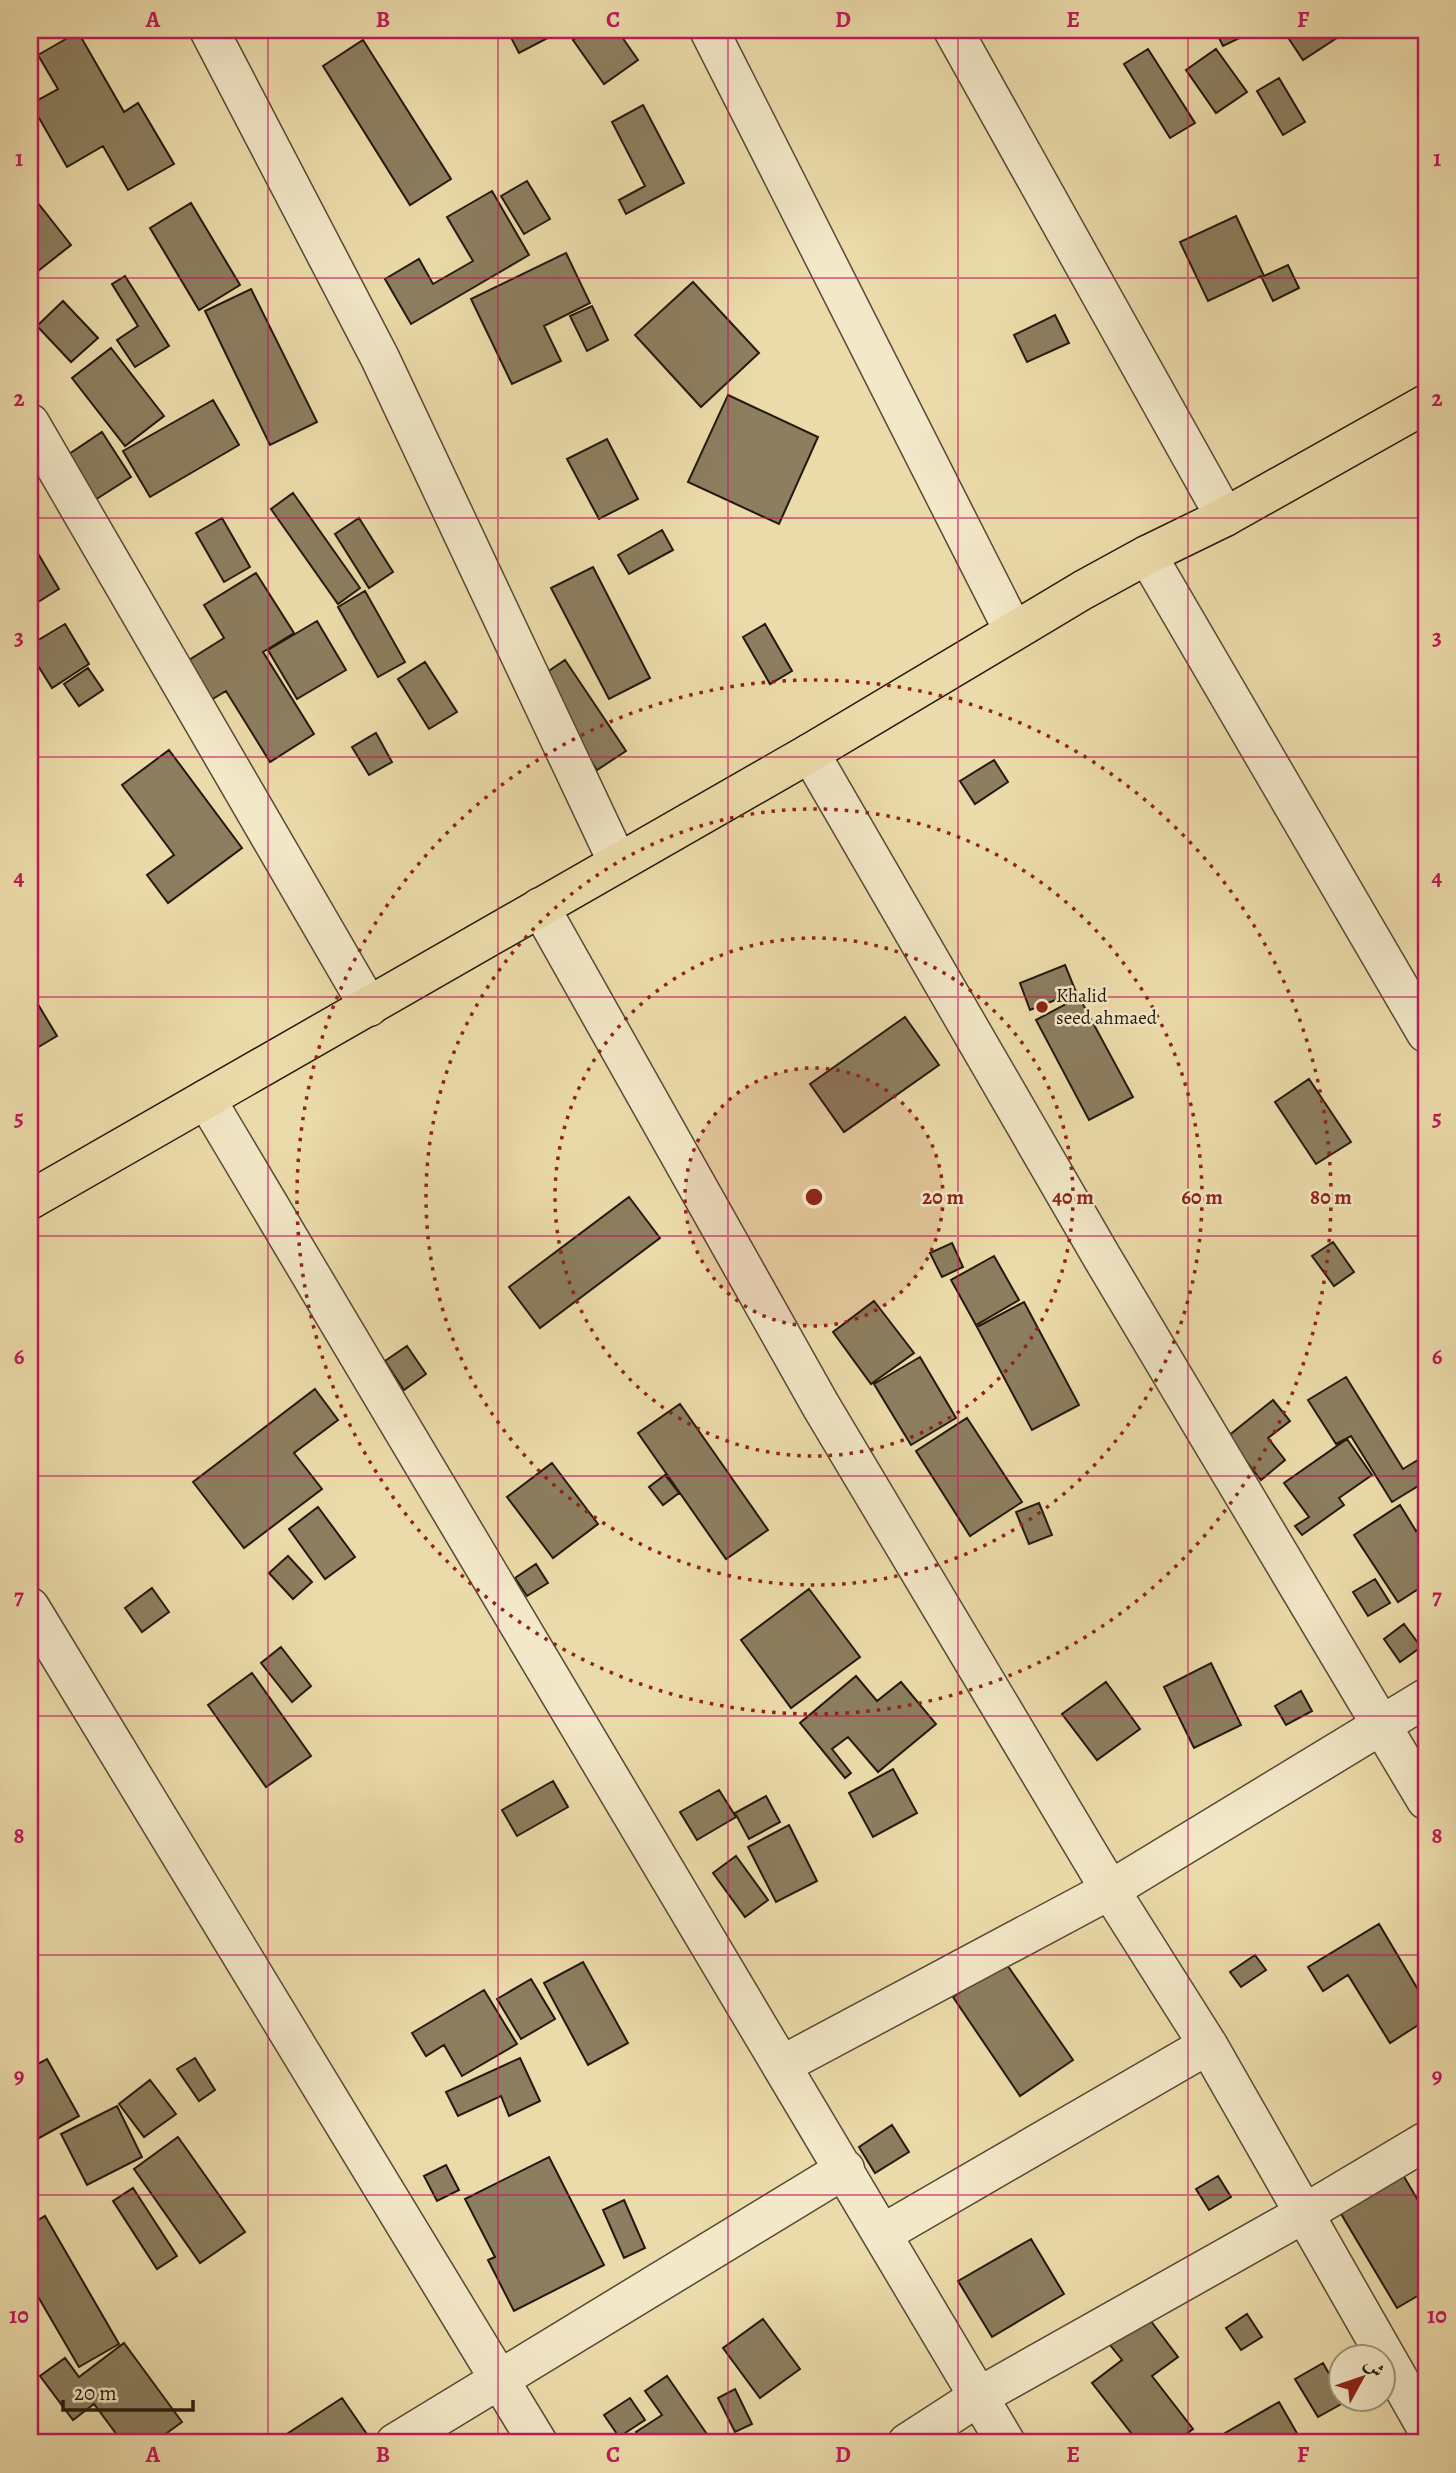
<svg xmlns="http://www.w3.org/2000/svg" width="1456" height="2473" viewBox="0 0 1456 2473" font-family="Alegreya,Amiri,serif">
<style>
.building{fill:#8c7e5f;stroke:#23190d;stroke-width:2}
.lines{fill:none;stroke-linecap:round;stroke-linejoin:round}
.minor-casing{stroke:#554a34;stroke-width:41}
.major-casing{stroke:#23190d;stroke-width:41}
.minor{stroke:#f3e8c8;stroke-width:38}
.major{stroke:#ecdbaa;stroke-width:38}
.grid{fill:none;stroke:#c2185b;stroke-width:2;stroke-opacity:0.55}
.ring{fill:none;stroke:#8f2418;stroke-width:3.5;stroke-dasharray:3.5 7}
.poi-dot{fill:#8f2418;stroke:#f3e8c8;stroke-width:2.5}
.labels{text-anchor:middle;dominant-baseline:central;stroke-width:5;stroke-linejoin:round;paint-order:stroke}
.poi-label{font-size:19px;fill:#23190d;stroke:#f3e8c8;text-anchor:start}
.centre{fill:#8f2418;stroke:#f3e8c8;stroke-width:3.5}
.ring-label{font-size:21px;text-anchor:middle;font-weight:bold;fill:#8f2418;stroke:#f3e8c8;stroke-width:5;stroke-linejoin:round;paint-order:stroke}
.neatline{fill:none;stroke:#c2185b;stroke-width:2.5}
.grid-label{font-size:23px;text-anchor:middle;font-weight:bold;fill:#c2185b}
</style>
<rect width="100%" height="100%" fill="#ecdbaa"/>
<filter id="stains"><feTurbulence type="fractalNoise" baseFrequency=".00286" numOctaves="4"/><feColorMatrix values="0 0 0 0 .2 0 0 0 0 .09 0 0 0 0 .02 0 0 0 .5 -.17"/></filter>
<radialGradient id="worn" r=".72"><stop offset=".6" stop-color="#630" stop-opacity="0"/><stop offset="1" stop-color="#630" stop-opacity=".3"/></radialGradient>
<!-- building -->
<path class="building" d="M507,30H563L519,53Z
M588,30H617L638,60L604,84L573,40Z
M1215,30H1251L1252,32L1223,46Z
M1283,30H1349L1303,60Z
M78,32L124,112L138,103L174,164L128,190L103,146L67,167L31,104L58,89L38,55Z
M363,40L451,179L410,205L323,66Z
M1148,49L1195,123L1170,138L1124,64Z
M1216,49L1247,92L1216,113L1186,70Z
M1279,78L1305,122L1283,135L1257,91Z
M643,105L684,183L626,214L619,200L645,186L612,122Z
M527,181L550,219L524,234L501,196Z
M492,191L529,255L411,324L385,279L419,259L433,284L473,261L447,217Z
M30,193L71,245L33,275L30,270Z
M191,203L240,285L199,310L150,228Z
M1236,216L1264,276L1288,265L1299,288L1273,301L1261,276L1208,301L1180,242Z
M566,253L590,303L544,326L561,361L512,384L471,299Z
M125,276L169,346L135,367L117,340L138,326L112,284Z
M693,282L759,353L701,407L635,335Z
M251,289L317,422L270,445L205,311Z
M63,301L98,338L71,362L37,326Z
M592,306L608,340L587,351L570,316Z
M1055,315L1069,343L1027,362L1014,335Z
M111,348L164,416L125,446L72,378Z
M728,395L818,437L779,524L688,482Z
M213,400L239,445L150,497L123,451Z
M102,432L131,477L95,500L66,456Z
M607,439L638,499L599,519L567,459Z
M293,493L360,588L338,604L271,509Z
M222,518L250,567L224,582L196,533Z
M359,518L393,572L369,588L335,534Z
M662,530L673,550L629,574L618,555Z
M30,540L59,589L30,607Z
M593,567L650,678L609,699L551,588Z
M256,573L294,633L263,652L314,734L270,762L226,691L206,703L181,665L224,638L204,605Z
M365,591L405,662L378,677L338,607Z
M317,621L346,670L297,699L268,650Z
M65,624L89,664L52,688L30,653V645Z
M765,624L792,671L770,684L743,637Z
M565,660L626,751L597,770L537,679Z
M425,662L457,712L429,729L398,679Z
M88,668L103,690L79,706L64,684Z
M376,733L392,762L369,775L352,747Z
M169,750L242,848L168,903L147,875L174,855L122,785Z
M994,760L1008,782L975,804L960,781Z
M1065,965L1076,992L1030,1010L1020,983Z
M30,991L57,1036L30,1052Z
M1079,997L1133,1097L1089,1120L1036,1020Z
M905,1017L939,1065L844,1132L810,1084Z
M1309,1079L1351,1142L1316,1164L1275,1102Z
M629,1197L660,1238L540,1328L509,1287Z
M1333,1242L1354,1272L1334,1286L1312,1256Z
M952,1243L963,1267L942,1277L930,1253Z
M994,1256L1019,1300L976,1325L951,1280Z
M874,1301L914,1353L871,1384L833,1332Z
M1024,1302L1079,1405L1032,1430L977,1327Z
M407,1346L426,1374L404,1390L385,1361Z
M920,1357L956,1418L911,1445L874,1384Z
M1346,1377L1403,1469L1426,1455V1495L1420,1485L1392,1502L1351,1436L1336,1444L1308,1400Z
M315,1389L338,1420L294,1453L322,1489L244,1548L193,1482Z
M1273,1400L1290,1421L1268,1438L1285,1460L1261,1480L1227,1437Z
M680,1404L768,1530L726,1559L638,1433Z
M967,1418L1022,1502L970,1536L916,1451Z
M1347,1439L1372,1475L1339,1498L1344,1505L1302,1535L1295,1526L1309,1517L1284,1483Z
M552,1463L598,1524L553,1558L507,1497Z
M665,1475L679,1493L663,1505L649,1487Z
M1039,1503L1052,1535L1029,1544L1016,1512Z
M1400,1505L1416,1531L1426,1524V1584L1398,1602L1354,1535Z
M318,1507L355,1557L325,1579L289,1529Z
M288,1556L312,1582L293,1599L269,1573Z
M536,1564L548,1583L527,1596L515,1578Z
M1375,1579L1390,1603L1368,1616L1353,1592Z
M152,1588L169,1612L142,1632L125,1608Z
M809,1589L860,1657L791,1708L741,1640Z
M1404,1624L1421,1647L1400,1662L1384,1639Z
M281,1647L311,1686L292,1702L261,1663Z
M1211,1663L1241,1725L1194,1748L1164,1687Z
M252,1673L311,1756L266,1787L208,1705Z
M856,1676L877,1701L901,1682L936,1724L878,1772L848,1737L832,1749L851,1773L845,1778L800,1723Z
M1106,1682L1140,1729L1097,1760L1062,1714Z
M1301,1691L1312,1711L1286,1725L1275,1706Z
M893,1769L917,1813L873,1837L849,1793Z
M553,1781L568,1807L517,1836L502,1810Z
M719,1790L736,1817L697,1840L680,1812Z
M766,1796L780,1822L749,1839L735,1813Z
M789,1825L817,1881L776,1902L748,1847Z
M736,1856L768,1900L745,1917L713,1873Z
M1379,1924L1426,2003V2020L1390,2043L1348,1975L1323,1991L1308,1967Z
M1255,1955L1266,1970L1241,1987L1230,1972Z
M583,1962L628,2043L588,2065L544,1983Z
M1005,1962L1073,2060L1020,2096L953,1997Z
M531,1979L555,2019L521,2039L497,1999Z
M484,1990L517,2044L462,2076L444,2045L426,2056L412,2033Z
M195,2058L215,2090L199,2101L177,2069Z
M520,2058L540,2101L509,2116L501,2096L458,2116L446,2092Z
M47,2059L79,2116L30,2143V2068Z
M150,2080L176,2114L144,2137L119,2104Z
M117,2106L142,2157L87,2185L61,2134Z
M892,2125L909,2152L875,2173L859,2147Z
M178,2137L245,2232L200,2263L134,2169Z
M549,2157L604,2265L514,2311L488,2260L495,2257L465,2199Z
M446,2165L459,2190L437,2201L424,2176Z
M1397,2165L1419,2202L1426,2198V2291L1397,2308L1334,2202Z
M1218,2176L1231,2197L1209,2210L1196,2189Z
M133,2188L177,2256L157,2269L113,2201Z
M624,2200L645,2248L624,2258L603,2210Z
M45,2216L119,2344L79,2367L30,2283V2225Z
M1031,2239L1064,2294L992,2337L958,2281Z
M1247,2314L1262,2337L1241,2350L1226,2328Z
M1147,2316L1178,2357L1152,2376L1193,2429L1174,2443H1139L1092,2383L1122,2360L1110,2345Z
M763,2319L800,2369L760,2398L723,2348Z
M124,2343L182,2422L153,2443H123L94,2404L73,2420L40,2376L65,2358L79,2377Z
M1323,2363L1340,2393V2400L1345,2402L1318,2417L1295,2379Z
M667,2376L713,2443H644L636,2432L662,2415L645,2391Z
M735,2389L752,2424L735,2432L718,2398Z
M342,2398L373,2443H273Z
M630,2398L645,2420L619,2437L604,2415Z
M1279,2402L1298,2435L1283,2443H1231L1225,2433Z"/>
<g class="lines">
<!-- minor casing -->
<g class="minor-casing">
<path id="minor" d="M209,30L380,358L618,863
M709,30L1013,630
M953,30L1225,517
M30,423L369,1007
M1147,555L1426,1033
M810,753L1103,1259L1426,1800
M540,907L821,1406L1110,1890L1208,2045L1426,2427
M206,1099L1006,2443
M30,1607L538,2443
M782,2065L1110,1890L1426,1698
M882,2234L1208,2045
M395,2443L845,2169
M907,2443L978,2397L1305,2213L1426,2141"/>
</g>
<!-- major casing -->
<g class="major-casing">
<path id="major" d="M30,1200L810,753L1083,590L1147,555L1225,517L1426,404"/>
</g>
<!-- minor -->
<use href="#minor" class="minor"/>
<!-- major -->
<use href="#major" class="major"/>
</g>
<!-- grid -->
<path class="grid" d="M268,30V2443M498,30V2443M728,30V2443M958,30V2443M1188,30V2443M30,278H1426M30,518H1426M30,757H1426M30,997H1426M30,1236H1426M30,1476H1426M30,1716H1426M30,1955H1426M30,2195H1426"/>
<!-- distance rings -->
<circle cx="814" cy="1197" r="129" fill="#8f2418" fill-opacity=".12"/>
<g class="ring">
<circle cx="814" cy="1197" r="129"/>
<circle cx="814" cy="1197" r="259"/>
<circle cx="814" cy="1197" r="388"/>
<circle cx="814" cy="1197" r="517"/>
</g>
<!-- markers -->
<circle class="poi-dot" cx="1042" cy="1007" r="7"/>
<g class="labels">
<!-- poi labels -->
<g class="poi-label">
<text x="1056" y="996">Khalid<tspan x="1056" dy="22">seed ahmaed</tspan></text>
</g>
</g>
<circle cx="814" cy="1197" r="10" class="centre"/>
<g class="ring-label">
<text x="943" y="1204">20 m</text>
<text x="1073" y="1204">40 m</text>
<text x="1202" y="1204">60 m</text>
<text x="1331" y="1204">80 m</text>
</g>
<!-- margin -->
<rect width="1456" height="2473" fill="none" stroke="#ecdbaa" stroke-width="77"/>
<!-- north arrow -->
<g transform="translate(1362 2378) rotate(50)"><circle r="33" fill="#f3e8c8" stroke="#a0957d" stroke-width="2"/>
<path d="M0-5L12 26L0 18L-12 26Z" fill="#8f2418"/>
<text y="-10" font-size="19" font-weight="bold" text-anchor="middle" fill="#23190d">ش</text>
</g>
<!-- scale -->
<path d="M63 2400v10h130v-10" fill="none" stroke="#23190d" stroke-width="3.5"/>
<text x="74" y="2400" font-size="21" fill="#23190d" stroke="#f3e8c8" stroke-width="5" paint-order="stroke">20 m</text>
<rect x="38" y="38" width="1380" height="2396" class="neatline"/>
<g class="grid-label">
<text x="153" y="27">A</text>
<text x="383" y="27">B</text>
<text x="613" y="27">C</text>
<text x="843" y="27">D</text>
<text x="1073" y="27">E</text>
<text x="1303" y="27">F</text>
<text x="19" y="166">1</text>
<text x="1437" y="166">1</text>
<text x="19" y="406">2</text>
<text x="1437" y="406">2</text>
<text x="19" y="645">3</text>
<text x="1437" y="645">3</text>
<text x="19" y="885">4</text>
<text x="1437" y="885">4</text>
<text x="19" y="1125">5</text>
<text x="1437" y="1125">5</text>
<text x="19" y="1364">6</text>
<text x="1437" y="1364">6</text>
<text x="19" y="1604">7</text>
<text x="1437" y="1604">7</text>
<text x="19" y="1843">8</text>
<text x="1437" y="1843">8</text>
<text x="19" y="2083">9</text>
<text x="1437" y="2083">9</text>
<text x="19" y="2323">10</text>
<text x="1437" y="2323">10</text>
<text x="153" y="2462">A</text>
<text x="383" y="2462">B</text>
<text x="613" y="2462">C</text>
<text x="843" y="2462">D</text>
<text x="1073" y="2462">E</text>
<text x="1303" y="2462">F</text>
</g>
<rect width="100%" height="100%" filter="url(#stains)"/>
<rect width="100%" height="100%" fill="url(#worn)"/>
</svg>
